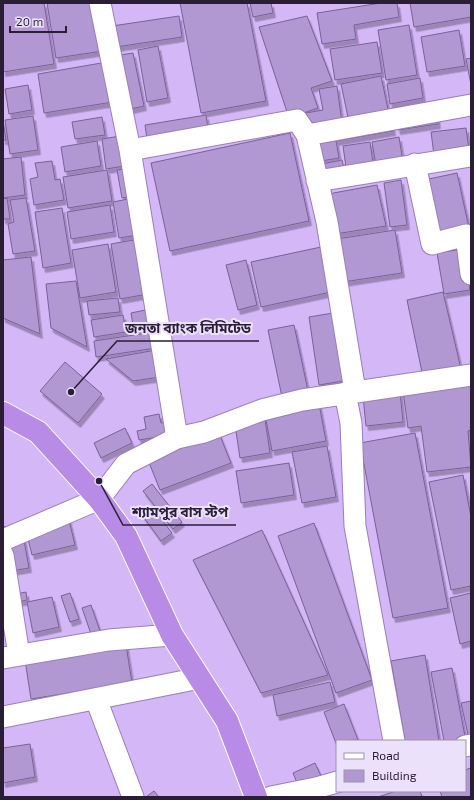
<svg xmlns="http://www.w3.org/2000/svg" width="474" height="800" font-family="'Exo 2','Noto Sans Bengali',sans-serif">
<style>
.building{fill:#b298d2;stroke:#7a6099;filter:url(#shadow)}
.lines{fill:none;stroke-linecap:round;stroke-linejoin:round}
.minor-casing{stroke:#997ebb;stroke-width:23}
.trunk-casing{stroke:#fff;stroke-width:24}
.minor{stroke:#fff;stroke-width:21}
.trunk{stroke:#b88ce6;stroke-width:22}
.leader{fill:none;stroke:#2a1e37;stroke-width:1.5}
.callout-dot{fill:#2a1e37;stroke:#ece1fb;stroke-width:1.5}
.callout-label{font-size:14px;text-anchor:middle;font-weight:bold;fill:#2a1e37;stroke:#ece1fb;stroke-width:4;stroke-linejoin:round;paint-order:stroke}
</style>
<defs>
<filter id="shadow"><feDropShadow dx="2.5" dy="4.5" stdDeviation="0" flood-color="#0004"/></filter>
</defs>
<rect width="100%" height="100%" fill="#d3b7f7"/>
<path class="building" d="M3 3H44L54 64 3 72Z
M47 3H96L103 51 56 58Z
M180 3H247L266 101 201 113Z
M250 3H271L273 13 253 17Z
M381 3H397L399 17 354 25 356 39 322 44 317 13Z
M410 3H471V17L414 27Z
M179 16 182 37 116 47 112 26Z
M307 16 332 81 311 88 318 108 289 118 259 27Z
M409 25 417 75 386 80 378 30Z
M459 30 465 66 427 72 421 37Z
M377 42 382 73 335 80 330 49Z
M158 46 168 98 147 102 138 50Z
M133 53 144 106 131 109 120 55Z
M471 58V85L466 59Z
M107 62 113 102 44 113 38 74Z
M381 76 389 114 349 122 341 84Z
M420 78 423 98 390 104 387 84Z
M28 85 32 110 9 114 5 89Z
M337 86 342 123 308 128 306 113 323 110 319 89Z
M206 115 208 129 147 139 145 125Z
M437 115 438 124 398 130 396 120Z
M33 116 38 150 10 154 5 120Z
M102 117 105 135 75 139 72 122Z
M3 120 6 140H3Z
M392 125 393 131 336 141 339 158 315 162 311 140Z
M466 128 469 150 434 155 431 132Z
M290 133 309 221 170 251 151 163Z
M126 135 131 165 106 169 102 139Z
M399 137 403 162 376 166 372 142Z
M97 141 101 166 65 172 61 147Z
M370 142 374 170 347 174 343 146Z
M21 157 25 195 3 198V159Z
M342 160 344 169 318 174 316 165Z
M52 161 55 180 60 179 64 200 34 205 30 179 38 177 35 163Z
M132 168 136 196 122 198 117 170Z
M107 170 112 201 68 208 63 177Z
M457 173 469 228 436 235 424 180Z
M401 180 407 225 390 227 384 183Z
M377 185 386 226 335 234 328 194Z
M7 198 10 219H3V199Z
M26 198 35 251 13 254 8 224 14 222 10 200Z
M133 198 138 235 119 238 113 202Z
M110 205 114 232 71 239 67 212Z
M62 208 71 263 43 268 35 212Z
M395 230 402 273 343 282 337 239Z
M139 239 148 294 120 299 111 244Z
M108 244 116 292 80 298 72 250Z
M321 247 331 292 261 307 251 262Z
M463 249 470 290 444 294 437 253Z
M31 257 40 334 3 318V260Z
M246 260 257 305 238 310 226 265Z
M76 281 87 347 51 328 46 284Z
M443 292 461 369 423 377 407 300Z
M118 298 120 312 89 315 87 301Z
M155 308 159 327 134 331 131 313Z
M339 312 349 380 319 385 309 317Z
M123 315 126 332 94 337 91 320Z
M294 325 308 391 282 397 268 330Z
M154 332 156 348 96 357 94 341Z
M156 350 160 377 133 381 106 359Z
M65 362 102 394 78 423 40 391Z
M471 382V430L468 431 471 467 427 472 421 426 408 428 403 391Z
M400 392 403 422 366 426 363 396Z
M319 404 326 441 272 451 265 415Z
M159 414 161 423 168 422 170 435 139 440 137 431 146 429 144 417Z
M265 420 270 453 240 458 235 425Z
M125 428 132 443 101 458 94 443Z
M219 433 231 463 160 490 148 460Z
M415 433 448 608 393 618 360 443Z
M327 446 336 497 302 503 292 452Z
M289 463 294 495 241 503 236 471Z
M463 475 471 517V586L451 590 429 482Z
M152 484 182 522 173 529 143 491Z
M152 507 172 533 161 541 142 515Z
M67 512 75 545 32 555 24 523Z
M314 523 372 680 336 693 278 536Z
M21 524 29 568 11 571 3 527Z
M262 530 328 675 261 693 193 560Z
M26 592 27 600 8 604 6 596Z
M70 593 79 619 70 622 61 596Z
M471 593V641L460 644 450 598Z
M52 597 59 627 33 633 27 602Z
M91 605 100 631 91 634 82 608Z
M126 645 132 683 31 699 25 660Z
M425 655 439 741H405L391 661Z
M452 668 467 747 465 741H444L431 672Z
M330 682 335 702 277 716 273 695Z
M471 701V748L461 703Z
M344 704 358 740 337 741V746L324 712Z
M30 744 35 777 3 783V748Z
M315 763 323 780 300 790 293 773Z
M471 768V797H442L440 791H465V770Z
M154 791 159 797H146Z
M396 791H420L422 797H378Z"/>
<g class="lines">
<defs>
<path id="minor" d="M100 3 130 150
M307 135 327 222 355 391
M415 164 432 244 466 235 471 274
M317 181 471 156
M345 393 351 423 355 526 394 741
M177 438 130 150 297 120 307 135 471 105
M3 540 99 499 126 464 177 438 204 432 262 410 302 400 471 375
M3 555 19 655
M3 658 109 640 172 635
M96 699 133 797
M3 717 200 678
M465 746 471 745
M271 797 316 788 337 782"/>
<path id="trunk" d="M3 413 38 432 99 499 126 536 172 635 227 721 256 797"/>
</defs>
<use href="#minor" class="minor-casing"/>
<use href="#trunk" class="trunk-casing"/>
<use href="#minor" class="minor"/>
<use href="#trunk" class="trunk"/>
</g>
<path class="leader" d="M71 392L117 341H259M99 481L123 525H236"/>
<g class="callout-dot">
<circle cx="71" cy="392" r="4"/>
<circle cx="99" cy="481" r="4"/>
</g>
<g class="callout-label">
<text x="188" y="333">জনতা ব্যাংক লিমিটেড</text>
<text x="180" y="517">শ্যামপুর বাস স্টপ</text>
</g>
<rect width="474" height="800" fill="none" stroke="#2a1e37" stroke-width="8"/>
<rect x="336" y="740" width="130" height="52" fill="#ece1fb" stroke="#9e93ad"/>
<rect x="344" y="753" width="20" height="6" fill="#ffffff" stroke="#9e93ad"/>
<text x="372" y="760" font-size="12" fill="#2a1e37">Road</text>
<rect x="344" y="770" width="20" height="12" fill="#b298d2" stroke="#9e93ad"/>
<text x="372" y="780" font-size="12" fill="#2a1e37">Building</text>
<path d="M10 26v6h56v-6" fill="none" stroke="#2a1e37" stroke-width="2"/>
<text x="16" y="26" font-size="12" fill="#2a1e37" stroke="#ece1fb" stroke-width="3" paint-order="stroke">20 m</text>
</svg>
